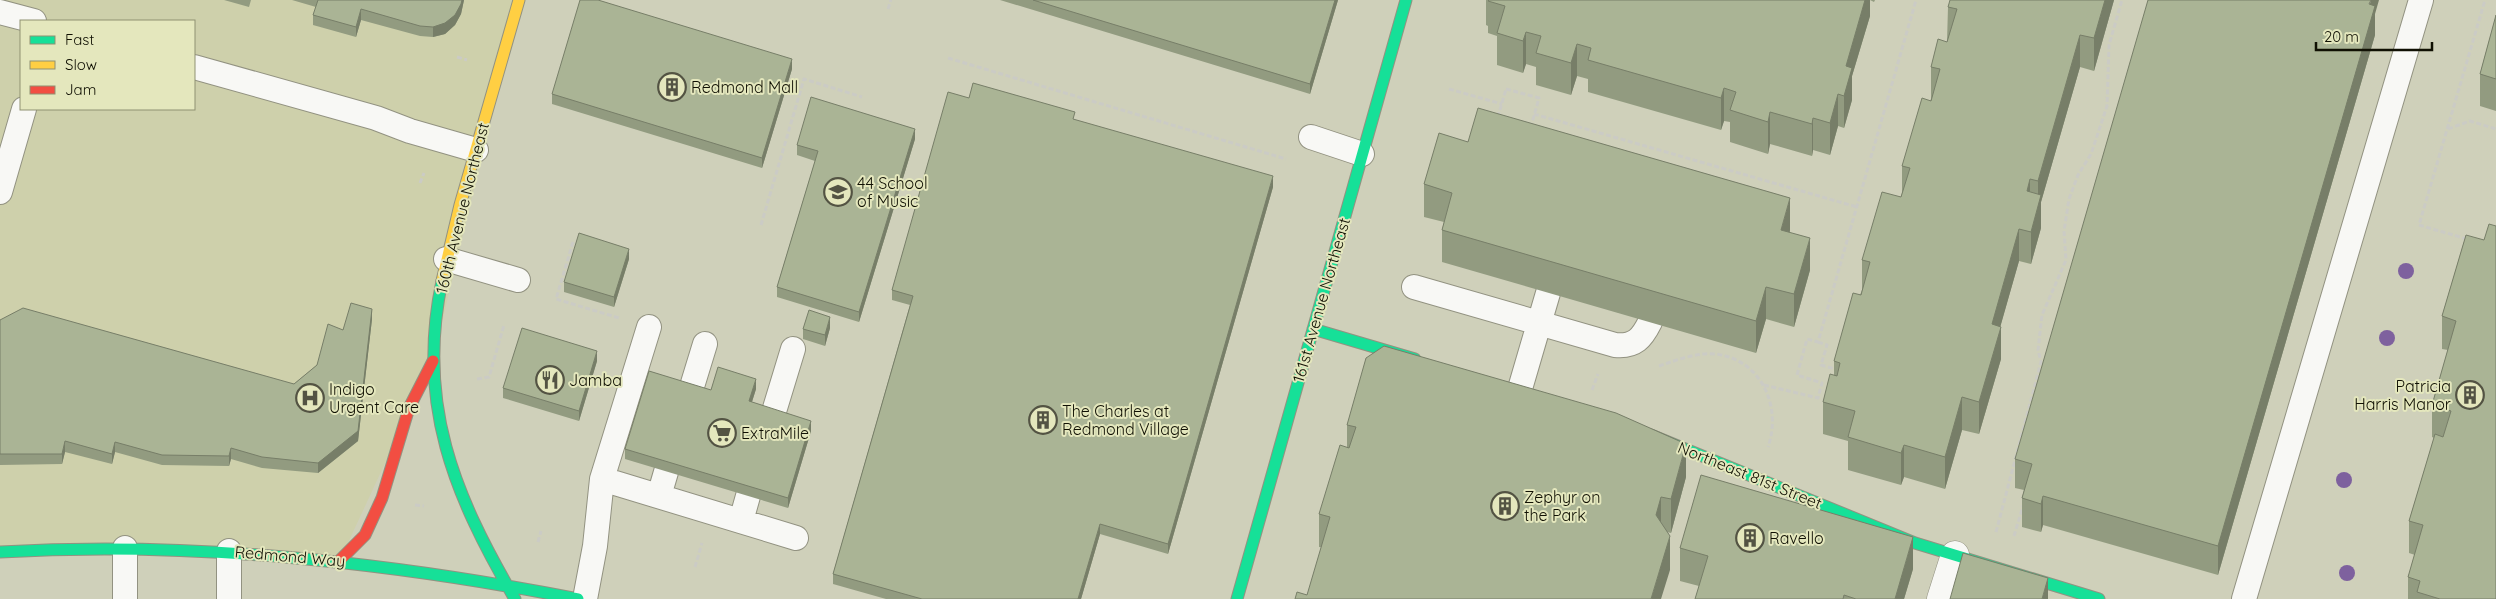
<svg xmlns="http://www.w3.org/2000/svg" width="2496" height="599" font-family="Quicksand,sans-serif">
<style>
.built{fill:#ced0ab;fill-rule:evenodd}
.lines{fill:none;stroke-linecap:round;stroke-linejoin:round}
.lane-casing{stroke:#929281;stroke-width:26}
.street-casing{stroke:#929281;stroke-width:29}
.fast-casing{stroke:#929281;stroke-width:13}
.slow-casing{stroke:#929281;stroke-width:13}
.jam-casing{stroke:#929281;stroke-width:13}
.path{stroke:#cbcbc5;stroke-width:3;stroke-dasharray:5 2.5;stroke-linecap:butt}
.lane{stroke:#f8f8f5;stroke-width:24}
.street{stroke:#f8f8f5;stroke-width:28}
.fast{stroke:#16e098;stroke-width:11}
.slow{stroke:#ffcf43;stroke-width:11}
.jam{stroke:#f24e42;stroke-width:11}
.tree{fill:#7e619e}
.wall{fill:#929b80}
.shaded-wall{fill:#777e68}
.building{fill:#aab495;stroke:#777e68}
.labels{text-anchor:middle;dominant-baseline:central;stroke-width:4;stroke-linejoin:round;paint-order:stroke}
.poi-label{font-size:16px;fill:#101003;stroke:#e4e7bd;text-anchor:start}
.street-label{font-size:16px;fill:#101003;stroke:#e4e7bd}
</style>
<rect width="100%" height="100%" fill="#cfd0ba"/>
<path class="built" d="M0 0H519L433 360 340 560 0 552ZM21 21H194V109H21Z"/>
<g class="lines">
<defs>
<path id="lane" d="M0 12 34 21
M194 67 376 118 410 131 476 150
M1311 137 1362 154
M0 192 24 109
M446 259 518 280
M1414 287 1615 345C1635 347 1642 338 1650 322
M690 393 705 344
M1512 416 1548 293
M772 418 793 349
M602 479 796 538
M659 496 666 472
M741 521 748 496
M125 599V548
M229 599V551
M585 599 595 546 602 479 649 327
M2244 599 2421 0"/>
<path id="street" d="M1941 599 1955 555"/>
<path id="fast" d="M442 281C416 403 454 495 515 599
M1313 329 1415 359
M1651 435 1915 543 2099 599
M0 552C195 541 387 562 578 599
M1237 599 1406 0"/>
<path id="slow" d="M442 281 460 205 519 0"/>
<path id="jam" d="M340 560 365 535 382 498 409 408 433 361"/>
</defs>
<use href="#lane" class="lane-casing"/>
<use href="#street" class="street-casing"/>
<use href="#fast" class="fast-casing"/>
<use href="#slow" class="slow-casing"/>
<use href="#jam" class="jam-casing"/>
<path class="path" d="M888 9 891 0
M457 57 467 60
M948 58 1286 159
M1449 89 1502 104
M1506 89 1539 98 1530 130 1497 120Z
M1534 114 1857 207
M2448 129 2470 121 2496 129
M420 183 424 173
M761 225 804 79 862 97
M2467 239 2419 225 2485 0
M573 242 556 299 619 318
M1818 342 1827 345 1821 365 1838 370
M1659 366C1677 360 1697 352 1716 354 1762 360 1782 407 1768 447
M477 379 489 377 504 325
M1764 385 1818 398 1822 383 1797 375 1807 339 1818 342 1916 0
M1592 390 1598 374
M415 505 424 506
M1996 532 2041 362 2038 350 2042 315 2066 260 2064 231 2069 199 2078 175 2091 154 2107 106 2109 45 2122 0
M2014 536 2023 506
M538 542 541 531
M695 567 702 543"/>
<use href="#lane" class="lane"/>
<use href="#street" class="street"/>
<use href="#fast" class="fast"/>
<use href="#slow" class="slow"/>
<use href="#jam" class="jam"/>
</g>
<g class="tree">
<circle cx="2406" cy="271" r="8"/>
<circle cx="2387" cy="338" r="8"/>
<circle cx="2344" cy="480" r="8"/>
<circle cx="2347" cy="573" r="8"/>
</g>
<path class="wall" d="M224 0H251L249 7Z
M292 0H464L461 14 455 25 445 34 433 37 420 36 361 20 356 37 313 25V15L316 7Z
M1000 0H1338L1310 94Z
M1486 0H1875L1874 2 1870 0V16L1852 76V100L1844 128 1838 126 1830 155 1813 150 1812 156 1770 144 1768 154 1730 142V122L1724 121 1721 130 1588 92V79L1577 76 1571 95 1536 85V67L1526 64 1523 73 1497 65V36L1488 33V26L1486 25Z
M2114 0 2094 71 2080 67 2041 202V228L2031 264 2019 261 2000 327 2001 359 1979 434 1962 430 1945 489 1904 477 1901 485 1848 470V441L1823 434V402L1834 375V361L1862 290V260L1901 197 1902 193V166L1931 99V67L1947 42 1948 7Z
M2375 14V35L2218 575 2043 525 2041 532 2022 527V498L2024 490 2015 488V459Z
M2496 15V111L2480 106V74Z
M792 69 762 168 552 104V94Z
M969 98 1075 120 1273 187 1168 554 1100 534 1081 599H886L833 584V574L910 305 892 300V290Z
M915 139 859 322 777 297V287L815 161 797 155V145Z
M1468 142 1790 230V233L1810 270 1794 327 1766 319 1756 353 1442 262V230L1444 222 1424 217V184Z
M2466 235 2496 599H2408V577L2415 555 2409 553V521L2434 438 2432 437V405L2448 350 2442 349V316Z
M629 259 614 307 564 292V282Z
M372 319 358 441 318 473 262 468 231 459 229 466 162 465 115 452 112 464 65 452 62 464 0 465V320L294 384 317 365 343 330Z
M830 328 825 346 803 339V329Z
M597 361 579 421 503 398V388Z
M756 389 752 402 811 431 788 508 625 459V449L711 390Z
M1347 425 1686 477 1671 533 1667 532 1670 570 1319 547V514L1347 447Z
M1680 548 1913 569 1904 599H1695L1699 586 1680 581Z"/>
<path class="shaded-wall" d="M462 0H464L461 14 455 25 445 34 433 37V27Z
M1335 0H1338L1310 94V84Z
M1865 0H1870V16L1852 76V100L1844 128V96L1846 66Z
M2105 0H2114L2094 71V38Z
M2371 0H2379L2375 14V35L2218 575V546Z
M361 9V20L356 37V27Z
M1526 32V64L1523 73V41Z
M2080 35V67L2041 202V228L2031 264V232L2038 206V181Z
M1577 44V76L1571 95V63Z
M792 59V69L762 168V158Z
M1724 88V121L1721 130V98Z
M1838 94V126L1830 155V123Z
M1770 112V144L1768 154V122Z
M1813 118V150L1812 156V124Z
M915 129V139L859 322V312Z
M1273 176V187L1168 554V544Z
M2030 179V211L2027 191Z
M1790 198V230L1781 262V230Z
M2019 229V261L1992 356V324Z
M1810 238V270L1794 327V294Z
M629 249V259L614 307V297Z
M1766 287V319L1756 353V321Z
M372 309V319L358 441 318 473V463Z
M830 317V328L825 346V335Z
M2001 327V359L1979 434V402Z
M597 351V361L579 421V411Z
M756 379V389L749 411V401Z
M1962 397V430L1945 489V457Z
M811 421V431L788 508V498Z
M65 441V452L62 464V454Z
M115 442V452L112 464V454Z
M1686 444V477L1671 533V499Z
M1904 445V477L1901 485V453Z
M231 448V459L229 466V456Z
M2043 496V525L2041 532V504Z
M1661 497V531L1656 515Z
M1100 524V534L1081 599H1078Z
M1670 536V570L1661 599H1651Z
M1913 537V569L1904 599H1895Z
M2048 578V599H2042Z"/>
<path class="building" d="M318 0H462L461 4 455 15 445 23 433 27 420 26 361 9 356 27 313 15Z
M580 0H598L792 59 762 158 552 94Z
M1033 0H1335L1310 84Z
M1489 0H1865L1846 66 1852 68 1844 96 1838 94 1830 123 1813 118 1812 124 1770 112 1768 122 1730 110 1736 92 1724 88 1721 98 1588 60 1591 48 1577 44 1571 63 1536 53 1541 36 1526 32 1523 41 1497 33 1505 6 1488 1Z
M1950 0H2105L2094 38 2080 35 2038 181 2030 179 2027 191 2041 195 2031 232 2019 229 1992 324 2001 327 1979 402 1962 397 1945 457 1904 445 1901 453 1848 437 1855 411 1823 402 1830 374 1837 376 1840 363 1834 361 1853 293 1861 295 1870 262 1862 260 1882 192 1901 197 1910 168 1902 166 1922 98 1931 101 1940 69 1931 67 1938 39 1947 42 1957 9 1948 7Z
M2148 0H2371L2369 4 2375 6 2218 546 2043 496 2041 504 2022 498 2032 464 2015 459Z
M2496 15V79L2480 74Z
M973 83 1075 112 1073 119 1273 176 1168 544 1100 524 1078 599H922L833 574 913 296 892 290 948 92 969 98Z
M811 97 915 129 859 312 777 287 818 151 797 145Z
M1478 108 1790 198 1781 230 1810 238 1794 294 1766 287 1756 321 1442 230 1452 193 1424 184 1439 133 1468 142Z
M2489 224 2496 226V599H2440L2417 592 2420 581 2408 577 2423 525 2409 521 2435 434 2443 437 2451 411 2432 405 2456 321 2442 316 2466 235 2484 240Z
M579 233 629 249 614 297 564 282Z
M351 303 372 309 358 431 318 463 262 457 231 448 229 456 162 455 115 442 112 454 65 441 62 454H0V320L23 308 294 384 317 365 328 324 343 330Z
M809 310 830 317 825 335 803 329Z
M522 328 597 351 579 411 503 388Z
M1384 346 1616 413 1686 444 1671 499 1661 497 1656 515 1670 536 1651 599H1295L1297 592 1307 595 1330 517 1319 514 1340 445 1349 448 1356 427 1347 425 1366 358Z
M718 367 756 379 749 401 811 421 788 498 625 449 649 371 711 390Z
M1701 475 1913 537 1895 599H1856L1844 595 1843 599H1695L1708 556 1680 548Z
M1963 553 2048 578 2042 599H1950Z"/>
<defs>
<symbol id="building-ring" viewBox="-11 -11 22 22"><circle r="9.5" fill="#e4e7bd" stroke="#535343" stroke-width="1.5"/><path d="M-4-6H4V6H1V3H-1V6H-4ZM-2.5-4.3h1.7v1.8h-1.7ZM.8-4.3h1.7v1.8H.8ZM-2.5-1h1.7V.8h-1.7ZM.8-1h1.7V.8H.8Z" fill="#535343"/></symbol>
<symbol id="school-ring" viewBox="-11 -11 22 22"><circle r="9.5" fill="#e4e7bd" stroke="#535343" stroke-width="1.5"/><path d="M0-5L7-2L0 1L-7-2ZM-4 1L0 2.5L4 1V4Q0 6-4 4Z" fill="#535343"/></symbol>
<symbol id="restaurant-ring" viewBox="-11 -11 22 22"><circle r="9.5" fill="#e4e7bd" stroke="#535343" stroke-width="1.5"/><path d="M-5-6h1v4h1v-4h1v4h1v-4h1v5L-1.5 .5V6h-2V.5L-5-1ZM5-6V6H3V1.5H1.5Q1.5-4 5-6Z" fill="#535343"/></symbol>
<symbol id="hospital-ring" viewBox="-11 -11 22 22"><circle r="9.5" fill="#e4e7bd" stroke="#535343" stroke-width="1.5"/><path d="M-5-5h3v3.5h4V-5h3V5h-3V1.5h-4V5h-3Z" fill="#535343"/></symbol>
<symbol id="supermarket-ring" viewBox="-11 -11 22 22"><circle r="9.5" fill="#e4e7bd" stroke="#535343" stroke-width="1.5"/><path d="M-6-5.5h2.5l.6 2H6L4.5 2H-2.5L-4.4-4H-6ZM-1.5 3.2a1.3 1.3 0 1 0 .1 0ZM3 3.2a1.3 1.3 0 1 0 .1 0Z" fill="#535343"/></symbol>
</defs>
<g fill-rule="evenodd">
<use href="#building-ring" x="656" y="71" width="32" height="32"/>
<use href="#school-ring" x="822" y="176" width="32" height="32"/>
<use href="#restaurant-ring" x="534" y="364" width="32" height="32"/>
<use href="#building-ring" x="2454" y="379" width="32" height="32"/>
<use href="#hospital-ring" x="294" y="382" width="32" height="32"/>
<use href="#building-ring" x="1027" y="404" width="32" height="32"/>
<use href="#supermarket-ring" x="706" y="417" width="32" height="32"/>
<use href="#building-ring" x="1489" y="490" width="32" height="32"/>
<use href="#building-ring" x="1734" y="522" width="32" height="32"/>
</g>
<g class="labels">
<g class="poi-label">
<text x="691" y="87">Redmond Mall</text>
<text x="857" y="183">44 School<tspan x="857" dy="18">of Music</tspan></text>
<text x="569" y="380">Jamba</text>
<text x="2451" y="386" text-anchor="end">Patricia<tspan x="2451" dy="18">Harris Manor</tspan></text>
<text x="329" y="389">Indigo<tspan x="329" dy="18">Urgent Care</tspan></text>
<text x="1062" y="411">The Charles at<tspan x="1062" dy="18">Redmond Village</tspan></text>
<text x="741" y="433">ExtraMile</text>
<text x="1524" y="497">Zephyr on<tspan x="1524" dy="18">the Park</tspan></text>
<text x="1769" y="538">Ravello</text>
</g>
<g class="street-label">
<text transform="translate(462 208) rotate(-76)">160th Avenue Northeast</text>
<text transform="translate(1321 300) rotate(-74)">161st Avenue Northeast</text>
<text transform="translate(1750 475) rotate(22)">Northeast 81st Street</text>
<text transform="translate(290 556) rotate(5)">Redmond Way</text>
</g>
</g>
<rect x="20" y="20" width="175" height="90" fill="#e4e7bd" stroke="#8f9173"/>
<rect x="30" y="36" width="25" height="8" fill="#16e098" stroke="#8f9173"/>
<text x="65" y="45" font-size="15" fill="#101003">Fast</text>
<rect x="30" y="61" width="25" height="8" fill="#ffcf43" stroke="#8f9173"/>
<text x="65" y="70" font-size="15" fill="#101003">Slow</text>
<rect x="30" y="86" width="25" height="8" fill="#f24e42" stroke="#8f9173"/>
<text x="65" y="95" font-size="15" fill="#101003">Jam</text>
<path d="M2316 42v8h116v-8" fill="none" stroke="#101003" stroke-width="2.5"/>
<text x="2324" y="42" font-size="15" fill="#101003" stroke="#e4e7bd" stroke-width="4" paint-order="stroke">20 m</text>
</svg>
